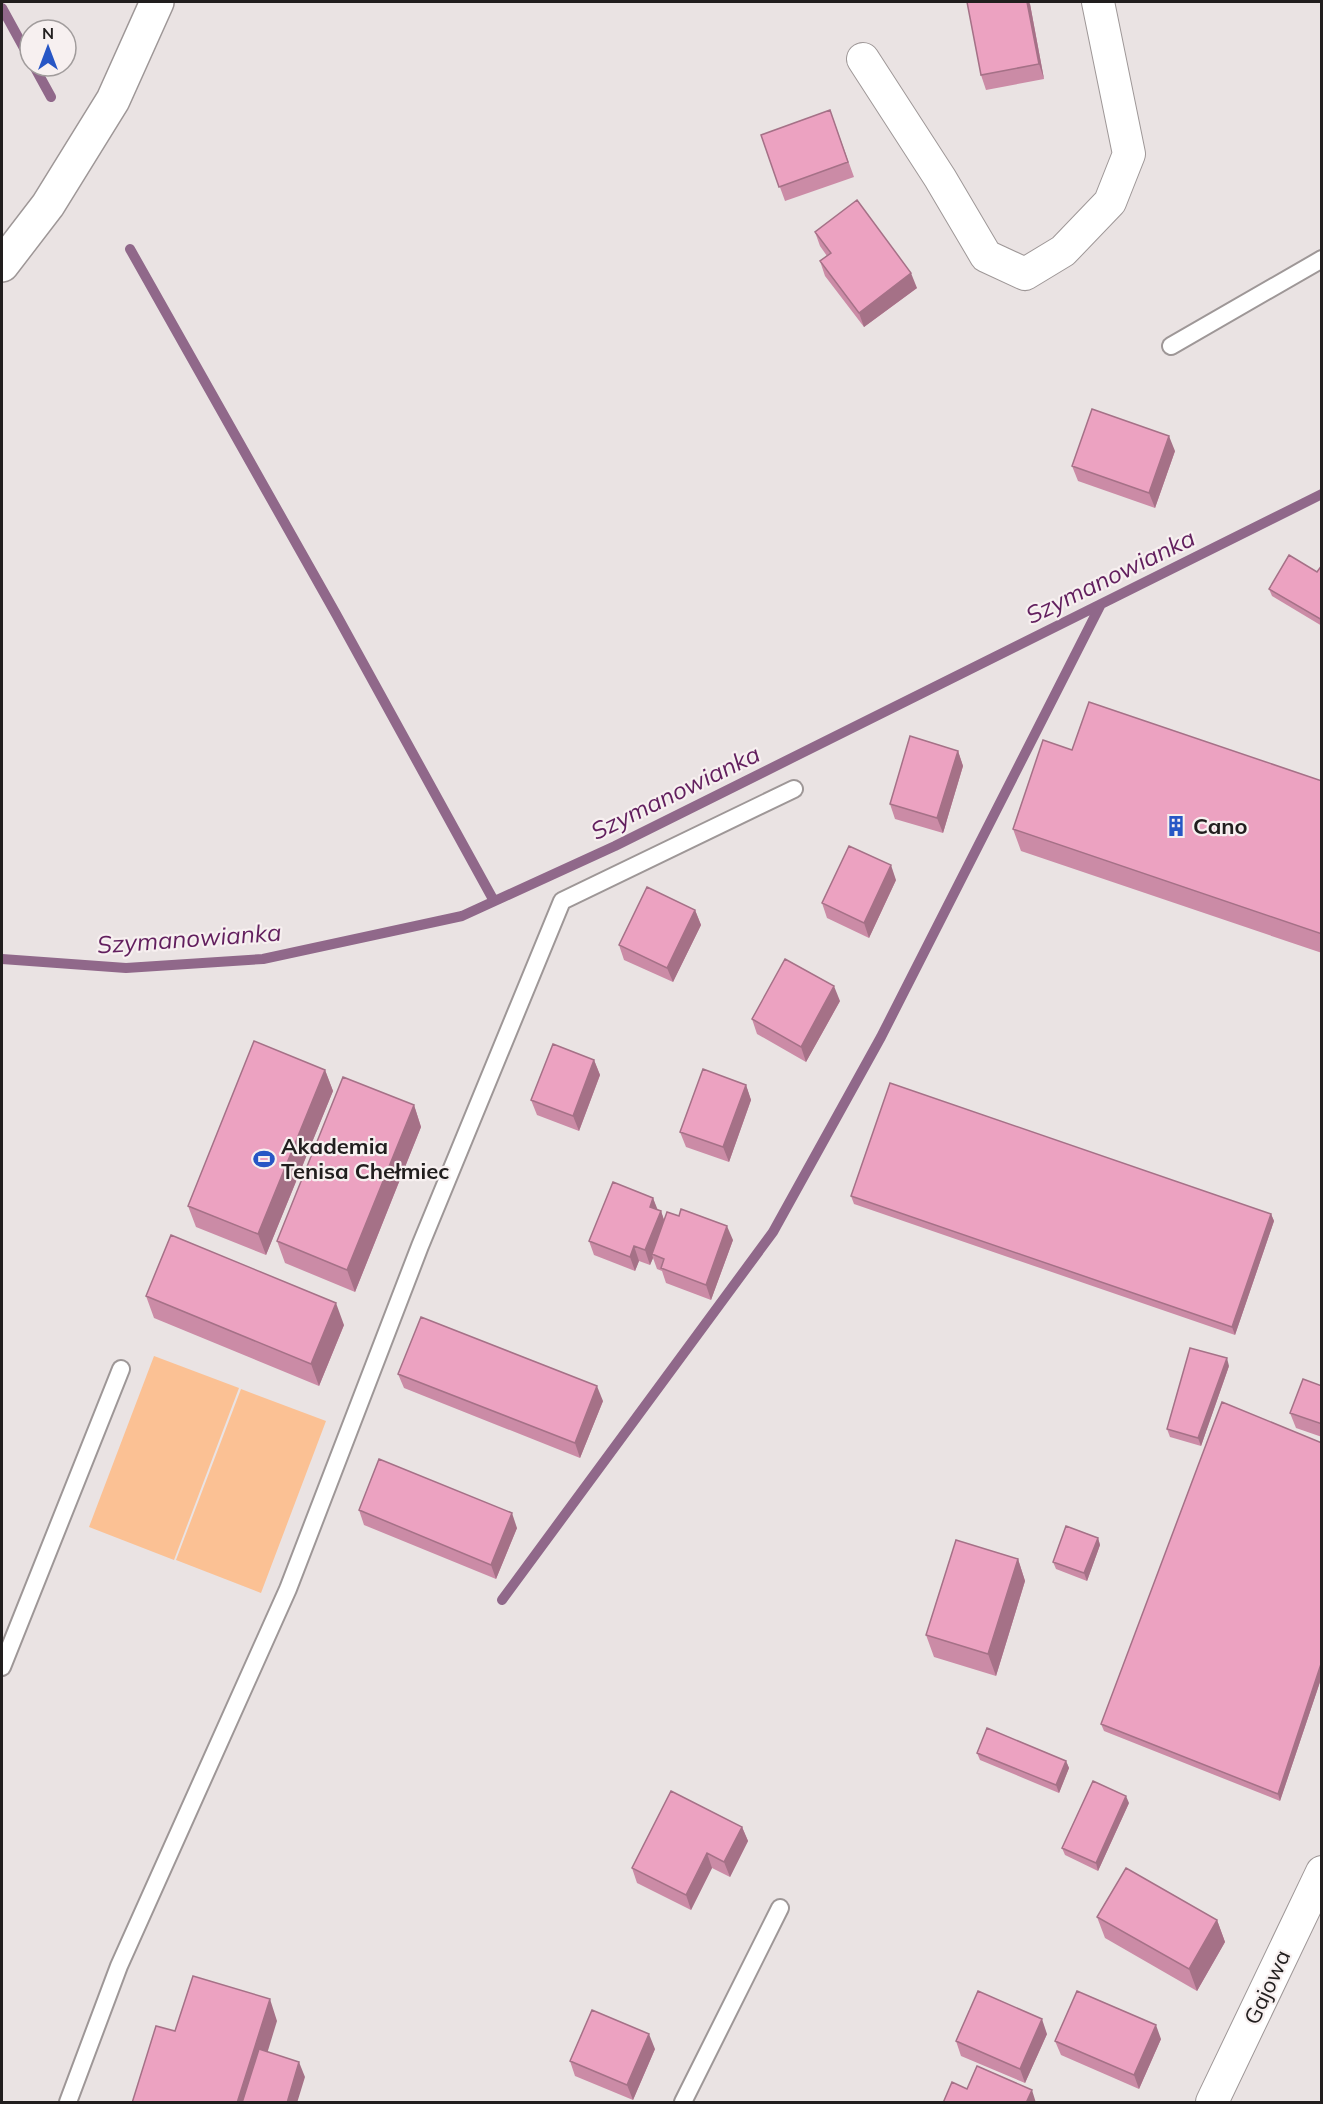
<svg xmlns="http://www.w3.org/2000/svg" width="1323" height="2104" font-family="Mulish,sans-serif">
<style>
.park{fill:#fbc194}
.lines{fill:none;stroke-linecap:round;stroke-linejoin:round}
.stream{stroke:#90688a;stroke-width:10}
.service-casing{stroke:#9e9797;stroke-width:20}
.minor-casing{stroke:#9e9797;stroke-width:34}
.primary-casing{stroke:#9e9797;stroke-width:36}
.service{stroke:#fff;stroke-width:16}
.minor{stroke:#fff;stroke-width:32}
.primary{stroke:#fff;stroke-width:33}
.wall{fill:#cb8ba6}
.shaded-wall{fill:#a57187}
.building{fill:#eca2c1;stroke:#a57187;stroke-width:1.5}
.labels{text-anchor:middle;dominant-baseline:central;stroke-width:4.5;stroke-linejoin:round;paint-order:stroke}
.poi-label{font-size:22px;font-weight:bold;fill:#211e1e;stroke:#f7f0f0;text-anchor:start}
.street-label{font-size:22px;fill:#211e1e;stroke:#f7f0f0}
.water-label{font-size:24px;font-style:italic;fill:#621f5e;stroke:#f7f0f0}
</style>
<rect width="100%" height="100%" fill="#eae3e3"/>
<path class="park" d="M154 1356 239 1388 174 1560 89 1527Z
M241 1389 326 1421 261 1593 176 1560Z"/>
<g class="lines">
<path class="stream" d="M2 8 30 59
M34 66 51 97
M130 249 336 614 494 901
M2 959 126 968 263 959 462 916 615 846 1322 494
M502 1600 773 1232 881 1037 1101 604"/>
<defs>
<path id="service" d="M1171 346 1322 259
M2 1667 121 1369
M68 2102 119 1966 288 1589 420 1246 562 901 794 789
M683 2102 780 1908"/>
<path id="minor" d="M863 59 940 178 986 256 1025 274 1063 251 1110 202 1129 154 1098 2
M1212 2102 1322 1872"/>
<path id="primary" d="M2 265 48 205 113 100 157 2"/>
</defs>
<use href="#service" class="service-casing"/>
<use href="#minor" class="minor-casing"/>
<use href="#primary" class="primary-casing"/>
<use href="#service" class="service"/>
<use href="#minor" class="minor"/>
<use href="#primary" class="primary"/>
</g>
<path class="wall" d="M1030 4 1044 79 986 90 981 75Z
M830 110 854 177 785 201 761 135Z
M815 232 917 288 864 327 825 276 820 261 827 256 820 246Z
M1175 451 1155 508 1078 481 1072 466Z
M1322 565V626L1272 596 1269 589 1317 572Z
M1072 750 1322 781V953L1021 851 1013 829Z
M958 751 963 766 943 833 895 819 890 804Z
M896 880 869 938 827 918 822 903Z
M695 910 701 925 673 982 624 960 619 945Z
M840 1001 806 1062 757 1034 752 1019Z
M594 1060 600 1075 579 1131 537 1115 531 1100Z
M325 1070 333 1091 266 1255 196 1227 188 1206Z
M746 1085 751 1100 729 1162 686 1147 680 1132Z
M414 1105 421 1127 355 1292 285 1263 277 1241Z
M851 1196 1271 1214 1274 1221 1235 1335 854 1204Z
M653 1198 657 1210 661 1211 664 1220 733 1240 711 1300 666 1283 662 1271 657 1269 653 1258 650 1265 639 1261 635 1271 594 1255 589 1241Z
M146 1296 344 1325 319 1386 154 1318Z
M1229 1366 1201 1446 1170 1437 1167 1429Z
M398 1374 603 1401 580 1458 404 1388Z
M1322 1386V1437L1296 1428 1290 1413Z
M1322 1443V1676L1280 1801 1104 1731 1101 1724Z
M359 1510 517 1528 496 1579 364 1525Z
M1098 1538 1100 1545 1087 1581 1056 1569 1053 1562Z
M1018 1559 1025 1581 996 1676 934 1657 926 1635Z
M977 1753 1066 1761 1069 1768 1059 1793 980 1760Z
M1129 1803 1098 1871 1065 1855 1062 1848Z
M742 1827 748 1841 730 1877 712 1868 691 1910 637 1883 632 1868Z
M1097 1917 1217 1920 1225 1942 1197 1991 1105 1938Z
M1047 2034 1025 2083 961 2056 956 2041Z
M1161 2039 1139 2089 1061 2055 1055 2041Z
M655 2049 633 2100 575 2076 570 2061Z"/>
<path class="shaded-wall" d="M1027 2H1029L1030 4 1044 79 1039 64Z
M911 273 917 288 864 327 859 313Z
M1169 436 1175 451 1155 508 1149 493Z
M958 751 963 766 943 833 937 818Z
M891 865 896 880 869 938 864 923Z
M695 910 701 925 673 982 667 968Z
M834 986 840 1001 806 1062 801 1047Z
M594 1060 600 1075 579 1131 573 1116Z
M325 1070 333 1091 266 1255 258 1234Z
M746 1085 751 1100 729 1162 723 1147Z
M414 1105 421 1127 355 1292 347 1270Z
M653 1198 659 1213 650 1207Z
M661 1211 666 1226 652 1254 653 1258 650 1265 645 1250Z
M1271 1214 1274 1221 1235 1335 1232 1327Z
M727 1226 733 1240 711 1300 706 1285Z
M634 1246 639 1261 635 1271 630 1257Z
M336 1303 344 1325 319 1386 311 1364Z
M1227 1358 1229 1366 1201 1446 1198 1438Z
M597 1386 603 1401 580 1458 575 1443Z
M512 1513 517 1528 496 1579 491 1565Z
M1098 1538 1100 1545 1087 1581 1084 1573Z
M1018 1559 1025 1581 996 1676 988 1654Z
M1322 1661V1676L1280 1801 1278 1794Z
M1066 1761 1069 1768 1059 1793 1056 1785Z
M1126 1796 1129 1803 1098 1871 1096 1863Z
M742 1827 748 1841 730 1877 724 1862Z
M707 1853 712 1868 691 1910 686 1895Z
M1217 1920 1225 1942 1197 1991 1189 1969Z
M270 1999 277 2021 252 2103H237Z
M1042 2019 1047 2034 1025 2083 1020 2069Z
M1156 2025 1161 2039 1139 2089 1134 2075Z
M649 2034 655 2049 633 2100 627 2085Z
M299 2062 305 2077 297 2103H287Z
M1032 2090 1036 2103H1026Z"/>
<path class="building" d="M967 2H1027L1039 64 981 75Z
M830 110 848 162 779 187 761 135Z
M857 200 911 273 859 313 820 261 831 253 815 232Z
M1092 409 1169 436 1149 493 1072 466Z
M1289 555 1317 572 1322 565V620L1269 589Z
M1089 702 1322 781V934L1013 829 1043 740 1072 750Z
M910 736 958 751 937 818 890 804Z
M849 846 891 865 864 923 822 903Z
M647 887 695 910 667 968 619 945Z
M785 959 834 986 801 1047 752 1019Z
M254 1041 325 1070 258 1234 188 1206Z
M553 1044 594 1060 573 1116 531 1100Z
M703 1069 746 1085 723 1147 680 1132Z
M343 1077 414 1105 347 1270 277 1241Z
M890 1083 1271 1214 1232 1327 851 1196Z
M613 1182 653 1198 650 1207 661 1211 645 1250 634 1246 630 1257 589 1241Z
M681 1209 727 1226 706 1285 661 1268 664 1259 652 1254 667 1212 679 1216Z
M171 1235 336 1303 311 1364 146 1296Z
M421 1317 597 1386 575 1443 398 1374Z
M1190 1348 1227 1358 1198 1438 1167 1429Z
M1303 1379 1322 1386V1424L1290 1413Z
M1222 1402 1322 1443V1661L1278 1794 1101 1724Z
M379 1459 512 1513 491 1565 359 1510Z
M1066 1526 1098 1538 1084 1573 1053 1562Z
M956 1540 1018 1559 988 1654 926 1635Z
M987 1728 1066 1761 1056 1785 977 1753Z
M1093 1781 1126 1796 1096 1863 1062 1848Z
M671 1791 742 1827 724 1862 707 1853 686 1895 632 1868Z
M1126 1868 1217 1920 1189 1969 1097 1917Z
M193 1976 270 1999 237 2103H132L156 2026 175 2031Z
M978 1991 1042 2019 1020 2069 956 2041Z
M1077 1991 1156 2025 1134 2075 1055 2041Z
M592 2010 649 2034 627 2085 570 2061Z
M259 2049 299 2062 287 2103H242Z
M977 2066 1032 2090 1026 2103H943L952 2082 967 2089Z"/>
<defs>
<symbol id="building-bare" viewBox="-9 -9 18 18"><path d="M-4-6H4V6H1V3H-1V6H-4ZM-2.5-4.3h1.7v1.8h-1.7ZM.8-4.3h1.7v1.8H.8ZM-2.5-1h1.7V.8h-1.7ZM.8-1h1.7V.8H.8Z" fill="#2756c5" stroke="#f7f0f0" stroke-width="2.5" paint-order="stroke"/></symbol>
<symbol id="stadium-bare" viewBox="-9 -9 18 18"><path d="M0-5a6.5 5 0 1 0 0 10a6.5 5 0 1 0 0-10ZM-3.5-1.8h7v3.6h-7Z" fill="#2756c5" stroke="#f7f0f0" stroke-width="2.5" paint-order="stroke"/></symbol>
</defs>
<g fill-rule="evenodd">
<use href="#building-bare" x="1161" y="811" width="30" height="30"/>
<use href="#stadium-bare" x="249" y="1144" width="30" height="30"/>
</g>
<g class="labels">
<g class="poi-label">
<text x="1193" y="826">Cano</text>
<text x="281" y="1146">Akademia<tspan x="281" dy="25">Tenisa Chełmiec</tspan></text>
</g>
<g class="street-label">
<text transform="translate(1267 1987) rotate(-65)">Gajowa</text>
</g>
<g class="water-label">
<text transform="translate(1110 576) rotate(-26)">Szymanowianka</text>
<text transform="translate(675 792) rotate(-26)">Szymanowianka</text>
<text transform="translate(189 938) rotate(-4)">Szymanowianka</text>
</g>
</g>
<rect width="1323" height="2104" fill="none" stroke="#211e1e" stroke-width="6"/>
<g transform="translate(48 48)"><circle r="28" fill="#f7f0f0" stroke="#a19c9c" stroke-width="1.5"/>
<path d="M0-4.5L10 22L0 15L-10 22Z" fill="#2756c5"/>
<text y="-9" font-size="16" font-weight="bold" text-anchor="middle" fill="#211e1e">N</text>
</g>
</svg>
